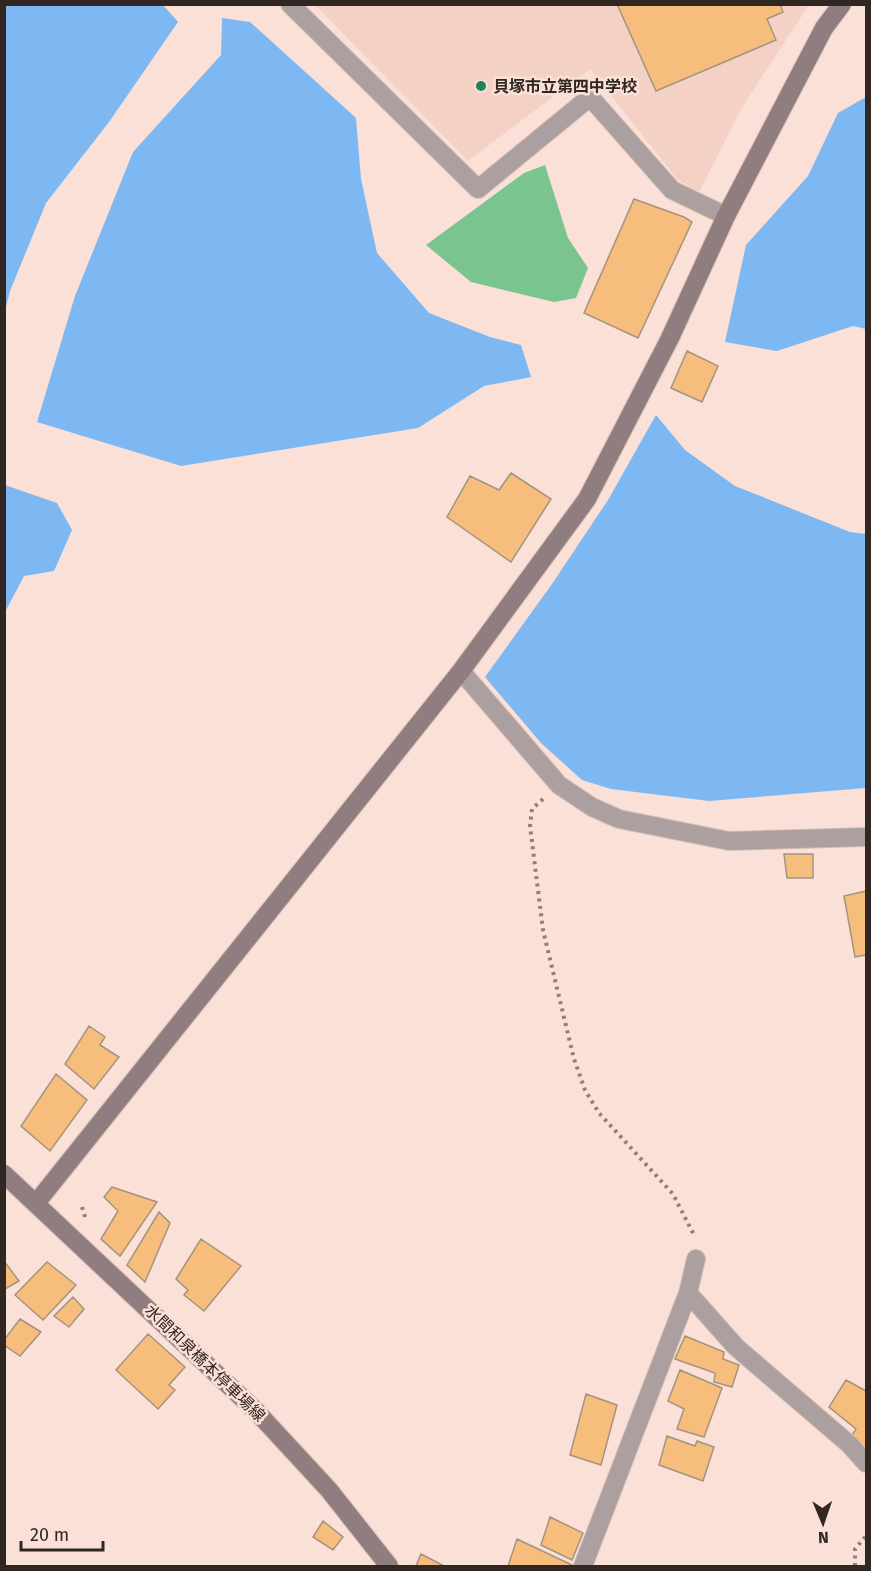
<svg xmlns="http://www.w3.org/2000/svg" width="871" height="1571" font-family="'Fira Sans','Noto Sans JP',sans-serif">
<style>
.built{fill:#f3d1c4}
.forest{fill:#7ac48f}
.water{fill:#7db8f3}
.building{fill:#f7bd7c;stroke:#a49381;stroke-width:1.5}
.lines{fill:none;stroke-linecap:round;stroke-linejoin:round}
.street-casing{stroke:#d6bfb6;stroke-width:20}
.secondary-casing{stroke:#d6bfb6;stroke-width:20}
.path{stroke:#917f78;stroke-width:4;stroke-dasharray:3 4.5;stroke-linecap:butt}
.street{stroke:#ab9fa0;stroke-width:18}
.secondary{stroke:#8f7d7f;stroke-width:18}
.poi-dot{fill:#22835b;stroke:#fae0d6;stroke-width:2}
.labels{text-anchor:middle;dominant-baseline:central;stroke-width:5;stroke-linejoin:round;paint-order:stroke}
.poi-label{font-size:16px;font-weight:bold;fill:#302622;stroke:#fae0d6;text-anchor:start}
.street-label{font-size:16px;fill:#302622;stroke:#fae0d6}
</style>
<rect width="100%" height="100%" fill="#fae0d6"/>
<path class="built" d="M315 5H809L744 104 699 192 677 179 590 69 468 161Z"/>
<path class="forest" d="M545 165 568 238 588 268 576 298 554 302 471 282 426 245 524 173Z"/>
<path class="water" d="M5 4 163 5 178 22 109 122 46 203 10 291 5 311Z
M222 18 250 22 356 118 361 179 377 253 429 313 490 337 521 345 531 377 484 386 418 428 181 466 37 422 75 296 133 152 221 55Z
M866 97V329L853 326 777 351 725 342 746 245 808 176 838 113Z
M656 415 685 450 735 486 850 532 866 534V788L709 801 611 789 582 780 541 743 485 677 552 584 608 500Z
M5 485 57 503 72 530 54 571 24 576 5 612Z"/>
<path class="building" d="M617 4H780L783 12 767 19 776 40 656 91Z
M634 199 684 217 692 222 638 338 584 313Z
M687 351 718 366 702 402 671 388Z
M511 473 551 499 511 562 447 517 470 476 499 490Z
M784 854H813V878H787Z
M866 891V955L855 957 844 896Z
M89 1026 105 1037 100 1045 119 1057 94 1089 65 1064Z
M56 1074 87 1100 50 1151 21 1126Z
M112 1187 157 1202 120 1256 101 1239 118 1211 104 1197Z
M159 1212 170 1223 145 1282 127 1265Z
M201 1239 241 1266 204 1311 184 1295 188 1290 176 1279Z
M4 1261 19 1281 5 1289H4Z
M47 1262 76 1285 43 1320 15 1295Z
M73 1297 84 1309 69 1327 54 1316Z
M20 1319 41 1332 20 1356 4 1345V1340Z
M148 1334 185 1367 169 1385 175 1390 158 1409 116 1370Z
M685 1336 724 1352 723 1359 739 1365 732 1387 714 1382 715 1373 675 1359Z
M680 1370 722 1388 704 1437 677 1429 684 1409 668 1401Z
M846 1380 866 1391V1450L850 1438 856 1429 829 1407Z
M586 1394 617 1405 601 1465 570 1455Z
M667 1436 695 1446 697 1441 714 1447 703 1481 659 1465Z
M550 1517 583 1533 572 1560 541 1545Z
M323 1521 343 1537 333 1550 313 1537Z
M517 1539 572 1565V1566H508Z
M421 1554 444 1566H416Z"/>
<g class="lines">
<defs>
<path id="street" d="M290 4 478 189 590 97 672 190 726 216
M461 671 559 785 592 807 619 819 729 841 866 837
M688 1293 736 1347 850 1445 866 1463
M583 1566 688 1293 696 1259"/>
<path id="secondary" d="M4 1174 256 1411 329 1490 389 1566
M37 1202 461 671 587 499 670 338 726 216 824 28 842 4"/>
</defs>
<use href="#street" class="street-casing"/>
<use href="#secondary" class="secondary-casing"/>
<path class="path" d="M543 799 532 809 530 826 543 930 574 1059 585 1090 599 1113 673 1194 695 1237
M82 1207 86 1220
M855 1566V1549L866 1536"/>
<use href="#street" class="street"/>
<use href="#secondary" class="secondary"/>
</g>
<circle class="poi-dot" cx="481" cy="86" r="6"/>
<g class="labels">
<g class="poi-label">
<text x="493" y="86">貝塚市立第四中学校</text>
</g>
<g class="street-label">
<text transform="translate(205 1363) rotate(44)">水間和泉橋本停車場線</text>
</g>
</g>
<rect width="871" height="1571" fill="none" stroke="#302622" stroke-width="12"/>
<g transform="translate(823 1523) rotate(178)" stroke="#fae0d6" stroke-width="4.5" paint-order="stroke">
<path d="M0-4.5L10 22L0 15L-10 22Z" fill="#302622"/>
<text y="-9" font-size="16" font-weight="bold" text-anchor="middle" fill="#302622">N</text>
</g>
<path d="M21 1541v9h82v-9" fill="none" stroke="#302622" stroke-width="3"/>
<text x="30" y="1541" font-size="18" fill="#302622" stroke="#fae0d6" stroke-width="4.5" paint-order="stroke">20 m</text>
</svg>
